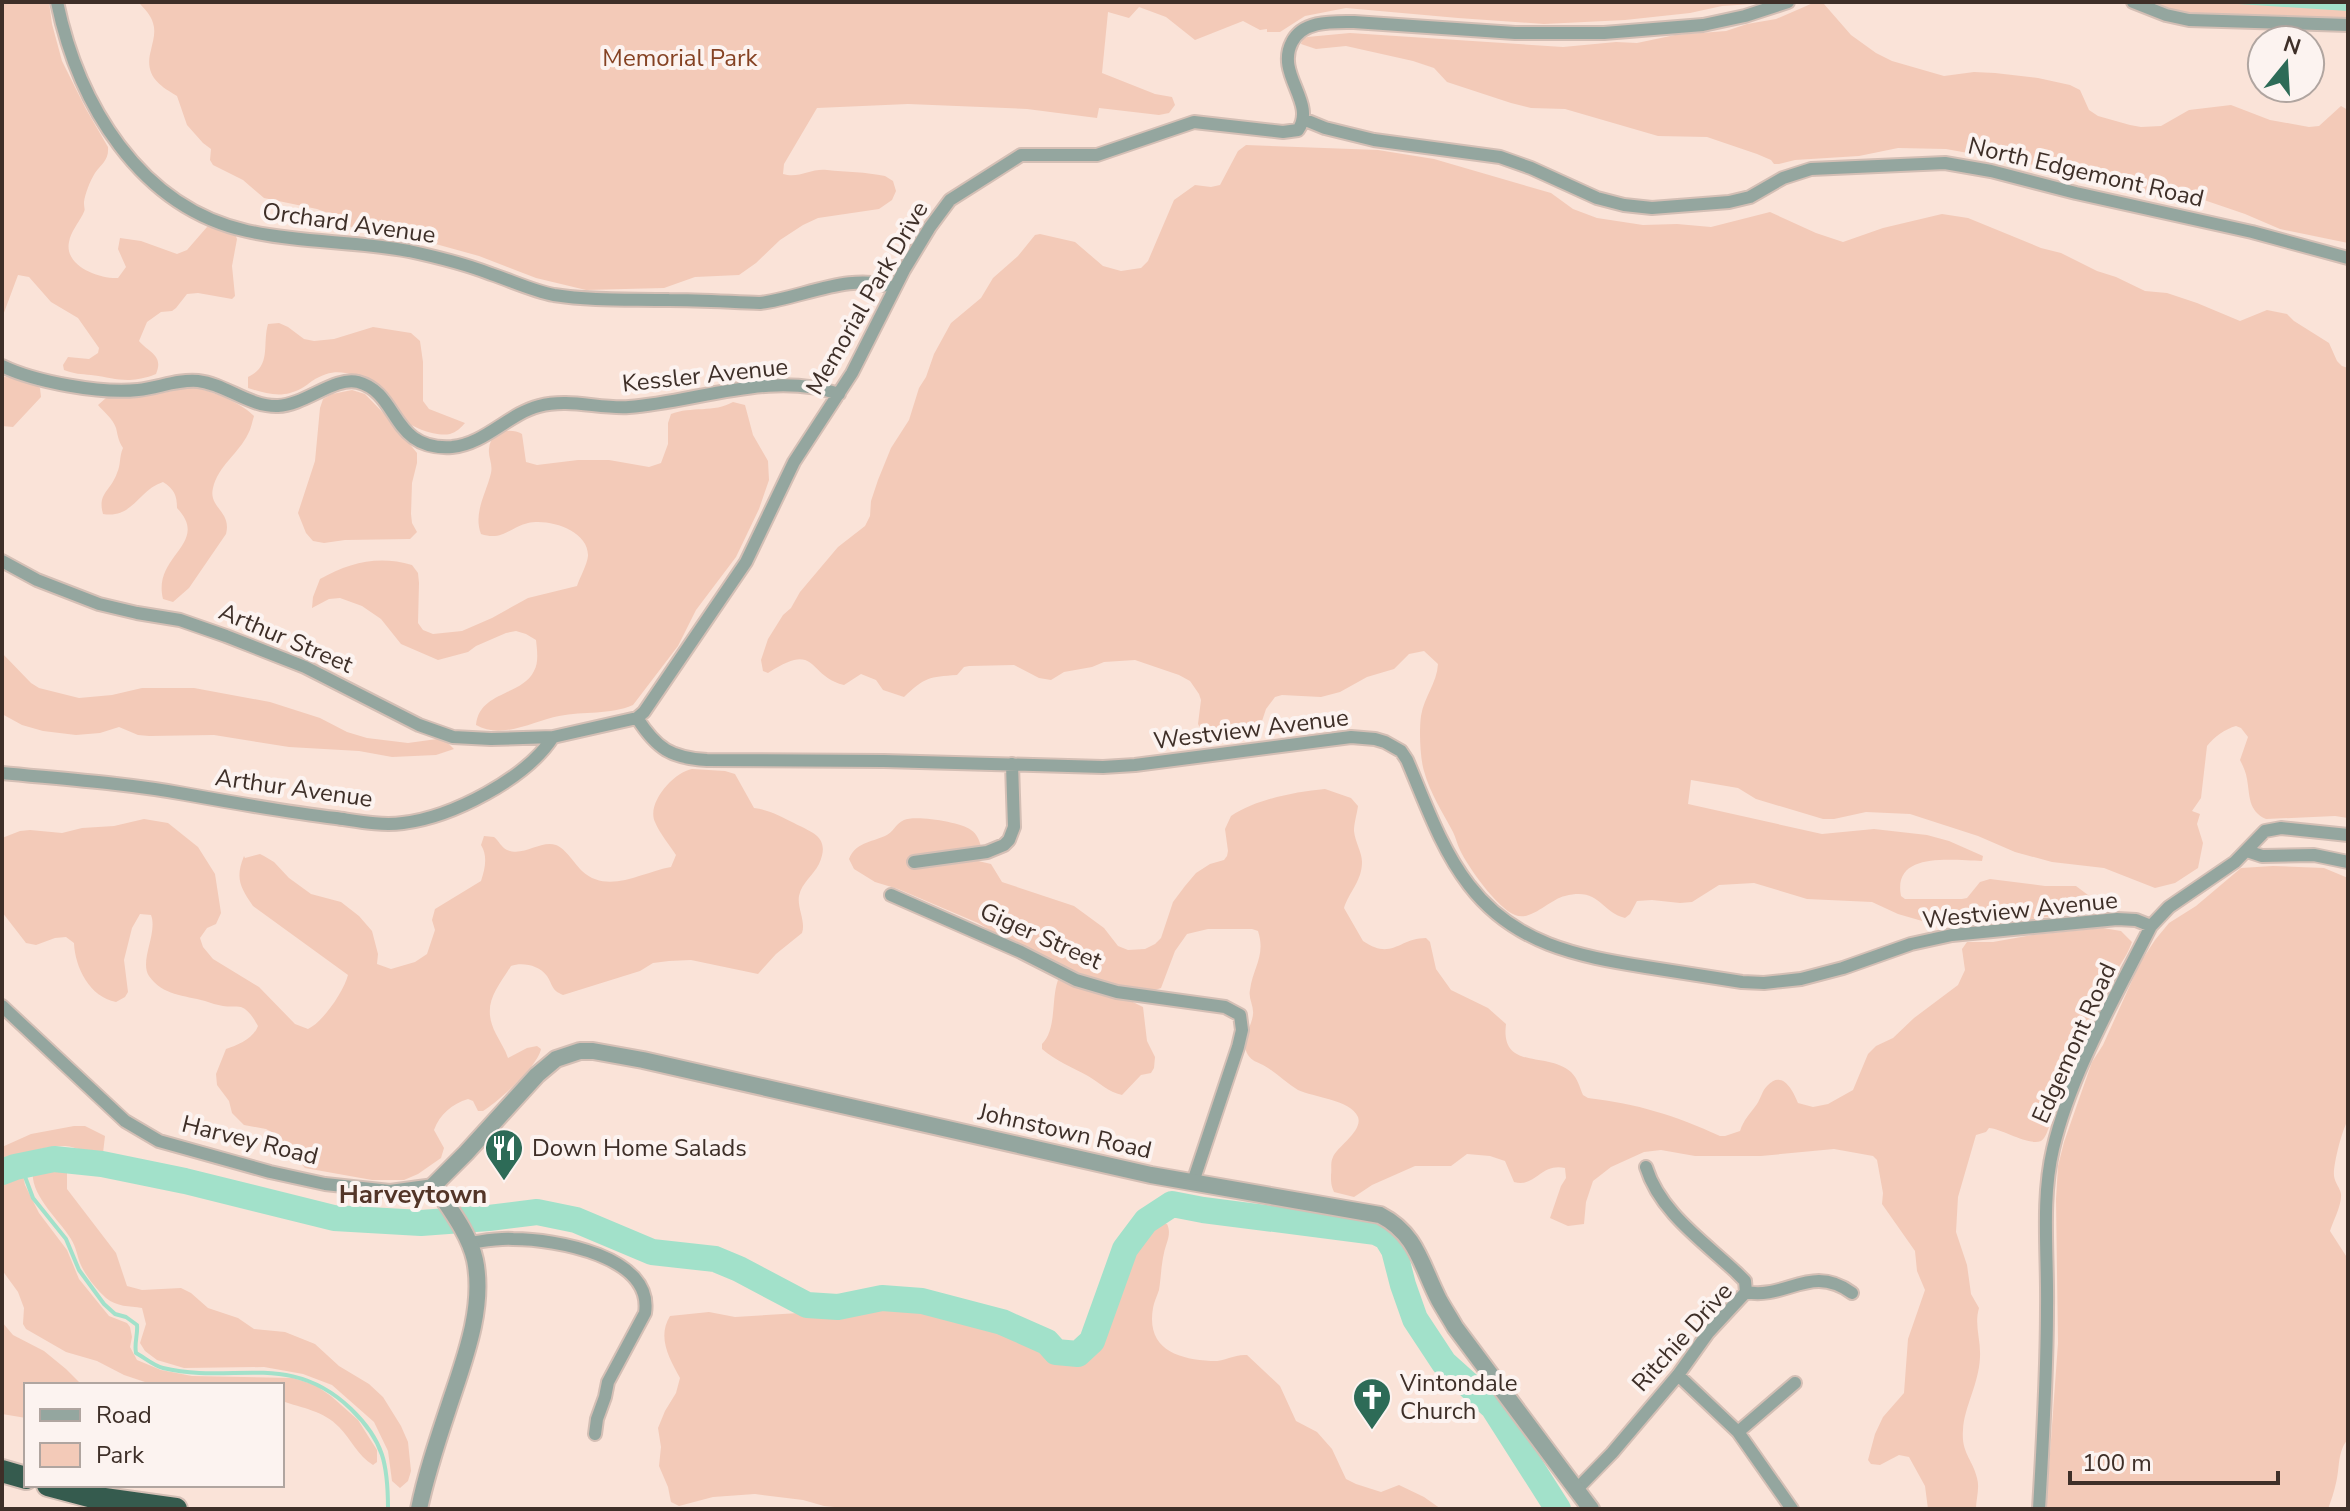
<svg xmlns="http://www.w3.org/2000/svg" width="2350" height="1511" font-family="'Nunito Sans',sans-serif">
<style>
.green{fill:#f3cab8}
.water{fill:#a2e1ca}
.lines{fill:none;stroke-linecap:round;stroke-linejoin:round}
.stream{stroke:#a2e1ca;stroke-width:4}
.river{stroke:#a2e1ca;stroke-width:26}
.minor-casing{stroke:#d4bfb5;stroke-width:16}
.tertiary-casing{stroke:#d4bfb5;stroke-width:20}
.motorway-casing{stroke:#d4bfb5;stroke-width:26}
.minor{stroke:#94a69f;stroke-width:12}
.tertiary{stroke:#94a69f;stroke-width:16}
.motorway{stroke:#355b4e;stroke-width:22}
.labels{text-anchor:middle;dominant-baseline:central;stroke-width:8;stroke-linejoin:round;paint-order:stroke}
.park-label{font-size:24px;fill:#854223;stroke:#fcf3f0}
.street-label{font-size:24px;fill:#3e2f28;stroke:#fcf3f0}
.poi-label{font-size:24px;fill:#3e2f28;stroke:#fcf3f0;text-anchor:start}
.neighbourhood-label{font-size:26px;font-weight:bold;fill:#533528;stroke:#fcf3f0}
</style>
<rect width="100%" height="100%" fill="#fae3d8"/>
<path class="green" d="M2 2H49L52 24 62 61 86 109 108 147C109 160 102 163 95 173 90 181 85 194 84 202 84 210 86 208 83 214 78 224 71 231 69 242 64 266 99 279 118 278L126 267 118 249 120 238 141 241 177 254 187 250 207 227 217 228 235 234 237 239 232 266 235 296 232 299 198 293 187 294 176 308 172 311 161 312 147 322 139 341C149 353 164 355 156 374L151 376C125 384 116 378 91 375 81 374 74 374 64 370L63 365 68 357 89 359 98 353 99 348 78 318 51 302 29 277 18 275 2 318Z
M138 2H1759L1753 4 1722 6 1690 13 1625 20 1544 24 1458 18 1346 8 1305 16 1280 32H1267V29L1260 30 1243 21 1195 40 1166 17 1139 7 1129 18 1108 12 1102 73 1155 94 1172 97 1175 105 1169 113 1159 115 1099 108 1097 118 1027 109 908 104 817 108 784 164 783 174C799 179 811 168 827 170 846 172 866 172 885 176L893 181 896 191 892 200 879 209 818 218 803 225 780 240 756 263 739 275 695 277 664 288 586 290 536 278 479 256 432 243 361 231 351 227 339 217 317 209 264 198 243 180 213 165 210 160 211 149 203 143 187 125 177 96C158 85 144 75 151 50 153 40 156 33 153 23 151 15 144 8 138 2Z
M2149 2H2348V18L2202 15 2185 13Z
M1813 3 1824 4 1851 35 1876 53 1892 61 1944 76 1974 72 1995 73 2038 78 2070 85 2080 90 2089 110 2098 116 2130 125 2141 127 2161 126 2189 110 2231 105 2270 120 2309 127 2319 126 2341 106 2348 110V243L2280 229 2245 214 2204 200 2183 202 2157 197 2067 171 1946 149 1898 148 1859 156 1795 160 1779 164H1774L1771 160 1757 154 1707 137 1658 136 1565 109 1531 108 1511 103 1447 82 1434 68 1413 61 1346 46 1316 49 1301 44 1302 40 1307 37 1350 33 1563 47 1616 42 1637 43 1675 35 1726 31 1747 24 1776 19Z
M1246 145 1378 150 1434 159 1551 193 1573 209 1597 218 1643 225 1677 224 1711 227 1770 212 1816 233 1843 242 1883 228 1942 214 1968 218 2041 248 2061 253 2097 271 2116 277 2145 291 2167 293 2197 303 2240 321 2267 310 2287 314 2294 321 2329 343 2337 361 2342 366 2348 368V818L2335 816 2266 819C2248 811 2250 796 2247 779 2246 772 2243 766 2240 760L2248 737 2241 728 2236 726C2225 729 2214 737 2207 746L2201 798 2192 811 2200 814 2197 824 2203 843 2198 868 2175 883 2155 888 2104 868 2052 862 2015 852 1978 836 1910 814 1866 812 1834 819H1823L1756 799 1738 788 1691 780 1688 804 1822 834 1874 829 1927 835 1949 841 1983 856 1982 861C1955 861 1892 850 1901 896L1905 899H1962L1967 898 1980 882 1990 879 2045 886H2076L2096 901 2092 910H2075L2055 916 2024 920 1936 925 1898 914 1872 902 1807 899 1754 883 1719 885 1692 902 1680 903 1652 900 1637 901 1630 914 1625 918C1600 912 1600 887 1565 896 1550 899 1531 922 1515 915 1497 908 1468 867 1460 850 1457 844 1456 838 1453 832 1443 813 1430 793 1424 771 1420 758 1419 730 1421 716 1424 697 1437 683 1438 664L1424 651 1409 654 1394 669 1367 677 1340 692 1321 697 1282 695 1275 697 1266 709 1261 724 1253 732 1209 736 1204 735 1198 724 1201 700 1199 694 1190 681 1179 675 1135 660 1104 662 1092 667 1064 672 1051 680 1039 678 1014 665 969 666 964 667 957 675C929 677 925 677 904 697L883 690 876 680 861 674 844 685C806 675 818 640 768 673L763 671 761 660 768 639 783 615 791 608 800 592 838 547 865 526 870 516 871 501 878 480 891 448 909 420 919 388 926 377 934 354 951 323 981 298 993 278 1018 256 1035 235 1040 234 1075 242 1103 266 1121 271 1141 268 1148 261 1174 200 1195 185 1211 187 1220 185 1238 151Z
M279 323 288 327 304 339 314 341 334 339 373 327 411 333 420 341 423 362V401L429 409 465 423C461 428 456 432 450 434 437 437 412 428 403 419 392 406 387 390 371 382 347 372 335 367 312 381 306 386 298 391 290 393 276 397 261 392 248 388V377C272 366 262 345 268 324Z
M2 376 32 383 40 388 41 397 13 427 2 426Z
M187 387C206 388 241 402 254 416 252 422 251 429 248 434 239 453 218 466 213 488 208 508 232 511 226 534L189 588 173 602 163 599C152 555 211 544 177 508 177 495 174 489 163 482 138 490 133 519 103 514 97 493 111 491 117 473 121 465 119 457 123 448 118 440 118 436 116 428 113 419 104 412 98 405L106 398 168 392Z
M352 390 365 394 392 422 417 453V463L412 483 411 514 412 523 417 532 410 539 345 540 324 543 313 541 306 533 298 513 315 461 320 408 323 399 332 394Z
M733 402 745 405 753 435 768 461 769 480 759 509 736 557 696 610 678 646 633 705C610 715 584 711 559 716 534 721 501 740 476 725 479 691 522 696 534 671 539 662 537 650 536 640L526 634 516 631 506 633 476 646 468 652 438 660 401 644 381 619 362 606 340 598 329 599 312 608 313 597 320 579C350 562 379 555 412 565L418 573 419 583 418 623 423 630 433 634 462 631 492 618 528 598 577 586C580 577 587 565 588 556 589 530 548 518 528 523 509 528 502 541 481 534 473 513 486 494 491 473 493 464 488 457 489 449 490 431 510 427 522 434L526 462 537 465 578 460H609L649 467 661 463 668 444V423L671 414C691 406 714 413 733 402Z
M2 653 31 683 39 688 79 698 112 695 142 688H194L270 702 320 718 347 732 367 738 408 743 437 739 447 742 454 749 436 755 392 757 359 751 289 747 214 735 149 736 138 735 119 727 100 733 76 735 43 731 22 725 2 714Z
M692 769 725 771 735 774 754 808C770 810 780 816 794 823 813 833 831 837 819 864 813 876 802 882 799 896 797 908 806 921 802 933L776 954 758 974 691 960 669 961 653 963 640 971 563 995C551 990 553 985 547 976 539 965 522 962 511 966 496 990 481 1005 496 1034 500 1042 505 1049 508 1058L527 1048 537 1046 541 1049C538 1066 499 1101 483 1111H478L473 1101 468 1099C452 1104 440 1114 434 1130L444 1148 441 1158 418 1174 404 1180H372L305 1168 275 1134 266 1129 244 1125 232 1113 229 1101 217 1085 216 1074 226 1049C238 1045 253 1039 258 1026 254 1019 249 1010 241 1007 236 1006 228 1007 223 1006 217 1005 211 1003 205 1001 184 995 163 996 149 976 139 961 158 933 151 915L140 914 132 928 124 960 128 992 125 997 116 1002C90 997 75 968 74 943L66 937 55 938 36 945 26 943 2 912V838L20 831 30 830 62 833 82 828 114 826 144 819 168 823 198 847 215 874 221 913 216 924 207 928 200 938 203 947 213 959 259 987 295 1024 308 1029C323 1022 344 991 348 975L253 906C240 887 235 878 244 856L245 858 260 854 264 856 274 862 289 878 311 894 341 902 359 916 372 931 378 954 377 964 391 969 415 962 427 954 435 930 432 920 435 909 481 881C485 869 488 856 481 845L484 836 494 837C499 841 501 847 507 850 524 857 540 840 556 845 565 848 575 864 582 871 608 895 642 872 671 867L676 855C669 844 660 834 655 822 646 803 674 772 692 769Z
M1325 789 1351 798 1358 806C1357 814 1354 823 1354 831 1355 842 1362 852 1362 862 1362 881 1349 892 1344 908L1363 941C1392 961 1399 938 1426 938L1430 942 1436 969 1451 990 1488 1008 1506 1024C1500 1071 1547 1051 1571 1072 1578 1079 1579 1086 1583 1095L1588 1098C1638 1104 1674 1115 1720 1136H1725L1740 1131C1744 1119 1750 1114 1757 1104 1761 1098 1762 1091 1767 1086 1782 1069 1793 1090 1798 1103L1813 1107 1828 1104 1853 1090 1868 1054 1876 1046 1893 1038 1914 1018 1958 985 1965 970 1962 949 1967 942H1993L2032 935 2103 928 2121 931 2132 942C2126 960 2113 973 2105 990 2101 997 2100 1005 2096 1013 2090 1023 2082 1033 2076 1044 2068 1060 2062 1078 2056 1096 2053 1106 2050 1136 2041 1141 2028 1146 2003 1129 1989 1128L1986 1132 1976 1135 1958 1197 1956 1232 1967 1265 1971 1294 1979 1308C1974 1325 1981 1340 1980 1357 1979 1384 1964 1407 1963 1430 1961 1453 1973 1460 1977 1478 1980 1488 1976 1499 1976 1509H1928L1925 1486 1909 1457 1899 1455 1880 1465 1871 1464 1868 1460 1875 1434 1883 1417 1904 1393 1908 1339 1925 1290 1917 1271 1915 1251 1882 1204 1883 1193 1877 1160 1873 1156 1834 1149 1761 1156H1695L1661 1150 1644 1152 1611 1167 1593 1181 1586 1202 1584 1224 1568 1226 1550 1218 1561 1186 1566 1178 1565 1168C1540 1163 1536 1188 1514 1182L1505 1161 1490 1156 1467 1154 1451 1166H1415L1372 1185 1354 1197 1334 1192C1331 1185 1331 1182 1331 1175 1332 1168 1330 1163 1333 1157 1338 1146 1363 1131 1358 1117 1351 1100 1313 1097 1298 1090 1286 1083 1276 1072 1263 1065 1257 1062 1252 1061 1248 1055 1239 1040 1252 1028 1253 1014 1254 1006 1248 998 1250 990 1253 967 1266 956 1258 931L1252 929H1208L1187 934 1175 951 1161 988 1152 991 1124 988 1068 969 1006 940 978 923 898 889 875 882 854 869 849 859C855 843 871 842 885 836 893 833 895 824 904 820 915 815 961 822 971 830 977 834 979 840 981 846L929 865 974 860 991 864 1002 882 1074 906 1104 928 1118 946 1128 950 1145 949 1155 944 1161 938 1173 902 1185 886 1196 873 1210 864 1224 860 1227 856 1228 851 1225 829 1231 816C1257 799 1294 792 1325 789Z
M2273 866 2324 868 2348 878V1120C2342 1130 2333 1165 2334 1176 2335 1183 2340 1188 2341 1194 2342 1205 2333 1221 2330 1231L2348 1259V1439C2337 1452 2340 1468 2336 1483 2334 1492 2331 1501 2328 1509H2046L2058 1343 2056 1199 2058 1166 2064 1142 2092 1062 2103 1045 2140 963 2155 940 2169 923 2196 906 2241 868Z
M1058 980 1095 993 1129 1000 1143 1007 1147 1041 1155 1057 1154 1068 1151 1073 1141 1075 1122 1095C1108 1092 1100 1083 1088 1076 1072 1067 1056 1061 1042 1049V1044C1057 1029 1051 999 1058 980Z
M74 1126H85L105 1136 103 1153C89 1155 78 1147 65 1146 46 1145 20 1155 2 1161V1147L31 1134Z
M53 1164 67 1171V1189L116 1253 127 1286 142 1290 181 1288 191 1293 208 1308 238 1318 254 1329 285 1332 315 1344 339 1366 369 1384 383 1397 401 1426 408 1442 411 1471 408 1481 400 1488 392 1481 388 1451 374 1422 332 1385 303 1374 264 1367 184 1368 157 1360 145 1351 140 1343 146 1324 142 1308C129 1306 117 1307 106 1298 96 1289 85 1275 80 1263 77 1255 76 1247 71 1239 59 1219 29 1195 33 1169Z
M14 1173 23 1175 25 1185 39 1213 67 1250 79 1279 109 1316 127 1323 130 1327 132 1337 130 1347 137 1360 161 1370 192 1376 293 1378 315 1385 331 1396 358 1420 377 1450V1462L373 1465C358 1456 351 1439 339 1427 324 1411 302 1408 282 1401V1385H154L124 1375 97 1361 66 1352 26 1329 23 1324 24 1308 18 1292 2 1270V1175Z
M1157 1222 1167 1224C1172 1234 1166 1243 1164 1253 1161 1266 1161 1278 1159 1290 1157 1296 1154 1302 1153 1308 1146 1349 1177 1359 1211 1361 1224 1362 1234 1354 1247 1355L1280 1386 1296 1421 1317 1432 1332 1449 1346 1479 1356 1484 1381 1492 1399 1485 1424 1497 1441 1509H855L824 1506 803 1500 755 1494 713 1497 679 1506 671 1502 668 1487 659 1466 661 1447 658 1428 665 1411 676 1393 680 1378C669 1358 657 1337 670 1316L709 1312 735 1317 799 1313 822 1317 864 1307 919 1305 982 1324 1038 1343 1054 1358 1067 1363 1083 1361 1096 1352 1103 1343 1120 1278 1132 1244Z
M2 1322 13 1335 44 1351 66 1369 82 1385H26V1418L2 1414Z"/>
<path class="water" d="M2207 2H2348V11Z"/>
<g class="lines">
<path class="stream" d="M21 1166 33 1198 66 1239 79 1270 104 1304 115 1314 126 1317 137 1325C138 1335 134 1343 136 1353 145 1358 154 1366 163 1368 233 1385 290 1350 351 1409 384 1441 388 1465 388 1509"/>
<path class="river" d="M2 1172 15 1167 54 1159 102 1164 185 1181 334 1218 421 1223 489 1218 537 1212 576 1220 652 1252 715 1259 739 1269 807 1305 838 1307 882 1298 922 1301 1002 1322 1047 1342 1056 1352 1078 1354 1092 1341 1125 1249 1146 1221 1172 1204 1203 1210 1376 1232 1386 1237 1394 1250 1403 1285 1415 1319 1444 1363 1493 1407 1558 1509"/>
<defs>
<path id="minor" d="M57 2C78 103 139 207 247 231 300 243 356 241 409 251 437 257 465 264 491 274 512 281 533 291 554 295 592 301 631 299 669 300 700 300 730 302 760 303 803 298 851 271 894 288
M2133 2 2166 15 2189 20 2348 25
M1303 119 1325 128 1374 140 1500 157 1531 168 1597 198 1624 205 1652 208 1729 202 1750 197 1783 178 1811 169 1945 163 1991 171 2076 193 2252 232 2348 258
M2 366C35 382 101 394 138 390 158 388 178 379 198 381 226 384 249 407 278 406 305 405 335 376 358 382 400 393 390 451 452 447 485 444 508 414 539 406 569 398 599 409 629 407 697 402 772 370 839 394
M2 561 37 580 99 604 137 613 180 620 226 636 305 667 419 725 453 737 491 739 553 737 637 718 644 712 746 562 794 462 852 373 904 270 930 227 950 200 1021 155H1097L1194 122 1283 132 1298 130C1317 103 1275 74 1292 42 1303 20 1333 22 1354 22L1515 33H1604L1703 25 1745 16 1788 2
M637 718C657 749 671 758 707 760L884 761 1103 767 1135 765 1351 737 1375 739 1385 742 1401 751 1407 760C1425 802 1441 849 1469 885 1514 944 1577 956 1646 967 1678 972 1710 977 1742 982L1764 983 1801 979 1843 968 1911 944 1952 935 2117 919 2136 920 2151 926
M2 773C63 779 124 783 185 794 235 803 285 812 336 818 357 821 381 826 403 823 452 817 526 779 553 737
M2247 851 2262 856 2314 855 2348 862
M914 862 987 852 1004 845 1009 840 1014 827 1012 764
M891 895 1021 952 1076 980 1117 992 1225 1007 1240 1015 1242 1030 1238 1047 1193 1182
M2 1006 125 1121 159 1141 270 1172 325 1184 390 1191 434 1185
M1646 1167C1660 1212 1703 1241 1736 1272L1745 1281 1746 1292
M469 1243C484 1241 498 1238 513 1239 555 1239 654 1256 645 1313L608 1382 605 1397 597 1419 595 1434
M1746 1292C1786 1300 1811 1263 1852 1293
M1678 1375 1738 1432 1792 1509
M1738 1432 1795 1383
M1576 1490 1612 1453 1678 1375 1708 1333 1746 1292
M2039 1509C2043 1442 2047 1375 2047 1308 2048 1256 2041 1200 2053 1149 2071 1072 2116 996 2151 926L2169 907 2235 862 2265 831 2281 828 2348 835"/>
<path id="tertiary" d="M419 1509C426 1475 437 1442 448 1409 463 1363 485 1309 475 1260 469 1233 449 1208 434 1185L466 1153 537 1075 556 1059 580 1051H593L643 1060 1151 1175 1380 1215C1417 1234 1421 1265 1439 1300 1444 1309 1450 1318 1455 1327L1591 1509"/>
<path id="motorway" d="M2 1471 26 1478
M48 1485 97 1498 176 1509"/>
</defs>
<use href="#minor" class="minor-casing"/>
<use href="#tertiary" class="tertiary-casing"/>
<use href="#motorway" class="motorway-casing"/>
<use href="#minor" class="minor"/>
<use href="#tertiary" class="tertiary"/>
<use href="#motorway" class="motorway"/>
</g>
<defs>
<symbol id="restaurant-pin" viewBox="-11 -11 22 30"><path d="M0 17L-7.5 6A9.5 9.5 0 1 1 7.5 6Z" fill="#2d6b57" stroke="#fcf3f0"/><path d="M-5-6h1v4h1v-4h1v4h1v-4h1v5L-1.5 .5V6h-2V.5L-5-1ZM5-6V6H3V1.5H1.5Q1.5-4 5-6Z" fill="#fff"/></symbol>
<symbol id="church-pin" viewBox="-11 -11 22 30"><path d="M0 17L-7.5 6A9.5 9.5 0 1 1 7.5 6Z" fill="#2d6b57" stroke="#fcf3f0"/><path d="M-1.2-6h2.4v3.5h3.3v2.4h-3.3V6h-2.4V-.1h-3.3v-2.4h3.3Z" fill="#fff"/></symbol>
</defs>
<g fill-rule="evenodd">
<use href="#restaurant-pin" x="482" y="1126" width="44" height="60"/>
<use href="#church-pin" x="1350" y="1375" width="44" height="60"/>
</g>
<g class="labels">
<g class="park-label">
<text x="680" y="58">Memorial Park</text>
</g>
<g class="street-label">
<text transform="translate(2086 172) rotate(13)">North Edgemont Road</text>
<text transform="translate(349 223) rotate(8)">Orchard Avenue</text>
<text transform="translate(867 298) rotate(-60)">Memorial Park Drive</text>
<text transform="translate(705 375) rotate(-6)">Kessler Avenue</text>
<text transform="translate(286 638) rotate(23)">Arthur Street</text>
<text transform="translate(1251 729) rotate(-7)">Westview Avenue</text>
<text transform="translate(294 788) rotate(8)">Arthur Avenue</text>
<text transform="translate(2020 910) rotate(-6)">Westview Avenue</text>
<text transform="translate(1041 936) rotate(24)">Giger Street</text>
<text transform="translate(2074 1043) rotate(-66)">Edgemont Road</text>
<text transform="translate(1065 1131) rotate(13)">Johnstown Road</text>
<text transform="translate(250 1140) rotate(14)">Harvey Road</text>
<text transform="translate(1682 1337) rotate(-48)">Ritchie Drive</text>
</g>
<g class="poi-label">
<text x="532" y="1148">Down Home Salads</text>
<text x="1400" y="1383">Vintondale<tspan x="1400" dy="28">Church</tspan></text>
</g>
<g class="neighbourhood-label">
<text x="413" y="1194">Harveytown</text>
</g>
</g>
<rect width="2350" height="1511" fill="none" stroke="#3e2f28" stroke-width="8"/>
<rect x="24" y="1383" width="260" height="104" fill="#fcf3f0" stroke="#b0a5a0" stroke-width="2"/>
<rect x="40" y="1409" width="40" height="12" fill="#94a69f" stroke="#b0a5a0" stroke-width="2"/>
<text x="96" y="1423" font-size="24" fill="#3e2f28">Road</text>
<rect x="40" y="1443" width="40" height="24" fill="#f3cab8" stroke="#b0a5a0" stroke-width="2"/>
<text x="96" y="1463" font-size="24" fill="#3e2f28">Park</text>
<g transform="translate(2286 64) rotate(18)"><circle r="38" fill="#fcf3f0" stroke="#b0a5a0" stroke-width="2"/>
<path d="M0-6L14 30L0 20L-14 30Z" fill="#2d6b57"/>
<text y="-12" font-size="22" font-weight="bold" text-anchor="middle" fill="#3e2f28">N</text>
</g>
<path d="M2070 1471v12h208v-12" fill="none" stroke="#3e2f28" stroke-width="4"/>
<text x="2082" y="1471" font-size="24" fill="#3e2f28" stroke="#fcf3f0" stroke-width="6" paint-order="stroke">100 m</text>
</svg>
